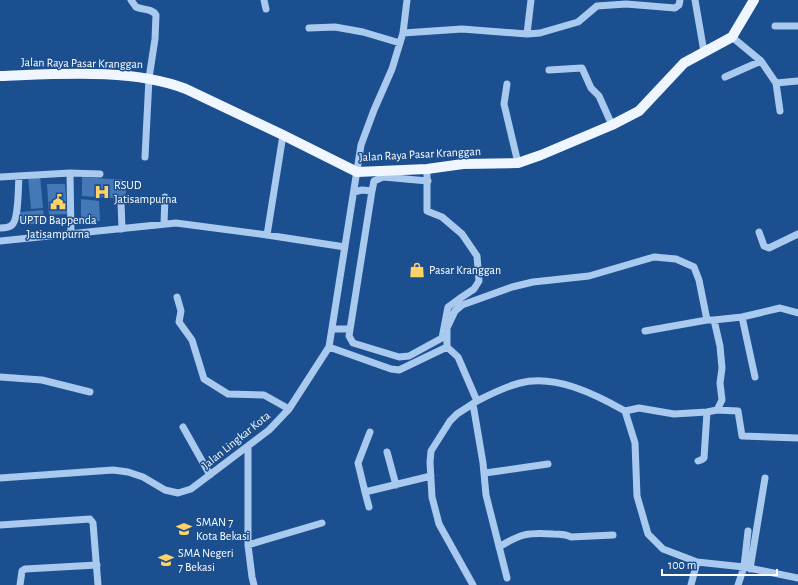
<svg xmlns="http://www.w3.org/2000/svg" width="798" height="585" font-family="'Alegreya Sans',sans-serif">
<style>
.building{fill:#4478b7}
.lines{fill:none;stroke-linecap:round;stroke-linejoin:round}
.minor{stroke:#a9c9ee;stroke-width:7}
.major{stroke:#f0f6ff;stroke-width:10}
.labels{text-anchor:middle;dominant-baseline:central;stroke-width:3;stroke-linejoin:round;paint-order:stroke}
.street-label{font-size:12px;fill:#fff;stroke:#1b4f8f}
.poi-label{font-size:12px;fill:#fff;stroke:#1b4f8f;text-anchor:start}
</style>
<rect width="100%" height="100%" fill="#1b4f8f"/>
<path class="building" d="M40 176 43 208 31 209 28 177Z
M82 177 126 180V199L82 196Z
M47 184H65L67 214 49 215Z
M81 199 99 201 100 221 81 220Z
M43 210 45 223 21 225 20 212Z"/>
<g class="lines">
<path class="minor" d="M131 0 136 7C142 10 152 8 156 15L155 39 149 78 145 157
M264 0 266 9
M695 0 704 52
M775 26H798
M309 28 335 27 363 32 400 43
M403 33 462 29 527 34 540 33 578 22 597 6 626 4 675 8 679 5 680 0
M527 34 531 0
M732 37 761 61 776 83 798 81
M549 70 582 68 591 88 599 96 612 125
M725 77 761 61
M776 83 780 111
M507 84 504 104 518 163
M427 169V211L442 217 462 234 477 256 479 281 474 289 459 299 448 307 442 338 409 356 399 357 353 343 349 336 372 191 374 181 383 177 428 181
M70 173 71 234
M0 177 70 173 100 174
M354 192 362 190 372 191
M121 202 122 229
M164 224 165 197
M0 228C4 228 9 228 12 225 19 219 18 186 19 177
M759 232 764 246 769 248 798 234
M267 235 283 135
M0 241 176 223 267 235 345 247
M177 297 181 311 179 322 192 340 204 379 228 394 264 395 289 409
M798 313 780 308 742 317 714 320H707L699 280 694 267 676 259 654 257 589 276 533 282 512 287 462 305 455 311 447 328V347L458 357 477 401C491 394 504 387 520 383 555 374 595 394 625 411L635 443 637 496 648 534 663 549 697 562 744 567 798 578
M742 317 755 377
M714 320 720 346 722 368 720 383 722 400 717 410
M332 329H350
M645 331 707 320
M329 347 391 369 399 370 447 347
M0 377 42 380 90 392
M473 404 483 463 486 495 507 578
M625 411 639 408 674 414 707 412 717 410 738 411 742 436 798 438
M183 427 210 475
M370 432 358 463 365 492 431 476
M248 447V545L252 577 254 585
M387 452 396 485
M698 461 701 460 704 458 707 412
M485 473 548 464
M0 478 113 470 128 472 143 477 165 490 178 493 191 489 269 430 289 409 329 347 361 145 374 110 392 69 403 33 407 0
M365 492 369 507
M0 525 90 519 93 523 98 585
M248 545 322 523
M499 547C520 534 528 532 553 534 559 534 566 534 571 537L613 535
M750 569 765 478
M20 585 22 571 25 569 97 565
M473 585 439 524 432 497 430 462 431 451 450 421 457 414 477 401
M691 585 697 562
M738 585 744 567 748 531"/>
<path class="major" d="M0 76C58 74 132 68 186 89L283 135 357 172 427 169 463 164 518 163 541 155 612 125 639 111 684 63 732 37 754 0"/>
</g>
<defs>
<symbol id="hospital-bare" viewBox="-9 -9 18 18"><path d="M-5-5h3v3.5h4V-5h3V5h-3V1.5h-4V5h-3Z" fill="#ffd166" stroke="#1b4f8f" stroke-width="2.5" paint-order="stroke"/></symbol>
<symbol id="civic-bare" viewBox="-9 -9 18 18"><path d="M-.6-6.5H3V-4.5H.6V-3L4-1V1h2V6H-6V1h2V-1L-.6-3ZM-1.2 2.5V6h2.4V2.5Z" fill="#ffd166" stroke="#1b4f8f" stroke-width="2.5" paint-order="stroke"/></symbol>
<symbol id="shop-bare" viewBox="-9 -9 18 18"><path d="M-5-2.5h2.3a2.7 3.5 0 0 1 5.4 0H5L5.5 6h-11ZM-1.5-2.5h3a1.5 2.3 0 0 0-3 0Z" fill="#ffd166" stroke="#1b4f8f" stroke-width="2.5" paint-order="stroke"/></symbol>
<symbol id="school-bare" viewBox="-9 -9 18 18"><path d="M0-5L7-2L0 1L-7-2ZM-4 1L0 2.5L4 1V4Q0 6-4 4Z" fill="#ffd166" stroke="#1b4f8f" stroke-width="2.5" paint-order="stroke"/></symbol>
</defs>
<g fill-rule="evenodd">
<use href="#hospital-bare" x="91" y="181" width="22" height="22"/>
<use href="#civic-bare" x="47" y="191" width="22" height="22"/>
<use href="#shop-bare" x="406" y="259" width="22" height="22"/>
<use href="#school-bare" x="173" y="518" width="22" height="22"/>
<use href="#school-bare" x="155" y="549" width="22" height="22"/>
</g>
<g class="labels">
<g class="street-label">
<text transform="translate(82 63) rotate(1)">Jalan Raya Pasar Kranggan</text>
<text transform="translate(420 154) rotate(-3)">Jalan Raya Pasar Kranggan</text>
<text transform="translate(236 440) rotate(-39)">Jalan Lingkar Kota</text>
</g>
<g class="poi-label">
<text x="114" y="185">RSUD<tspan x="114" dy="14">Jatisampurna</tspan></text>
<text x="58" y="220" text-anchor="middle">UPTD Bappenda<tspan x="58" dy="14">Jatisampurna</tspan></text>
<text x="429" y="270">Pasar Kranggan</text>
<text x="196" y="522">SMAN 7<tspan x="196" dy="14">Kota Bekasi</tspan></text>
<text x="178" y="553">SMA Negeri<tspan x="178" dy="14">7 Bekasi</tspan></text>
</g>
</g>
<path d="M662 569v6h115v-6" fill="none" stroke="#ffffff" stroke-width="2"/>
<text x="668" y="569" font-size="12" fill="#ffffff" stroke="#1b4f8f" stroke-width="3" paint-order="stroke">100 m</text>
</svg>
